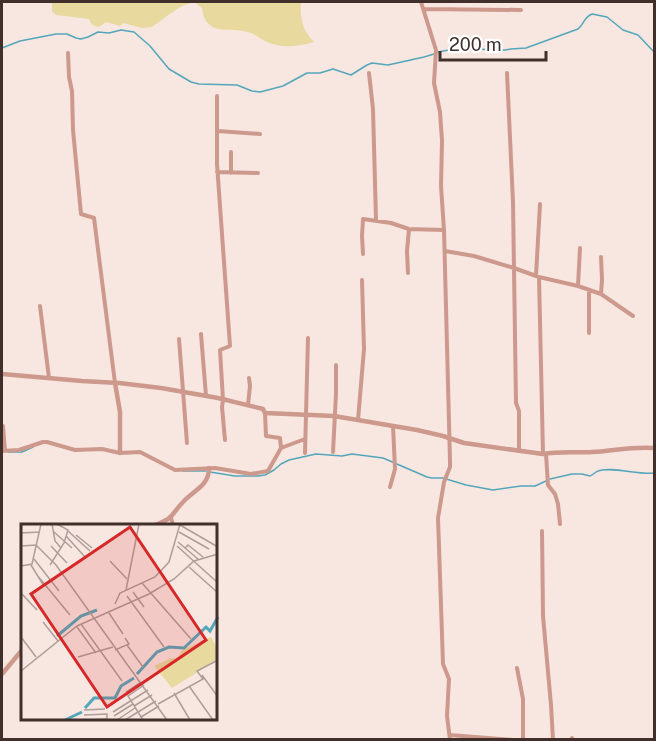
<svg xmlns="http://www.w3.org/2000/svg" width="656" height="741" font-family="'Public Sans',sans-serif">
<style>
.green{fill:#e8d99f}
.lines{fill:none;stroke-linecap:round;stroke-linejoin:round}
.stream{stroke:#54a7ba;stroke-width:1.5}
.minor{stroke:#cd998c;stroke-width:4}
.tertiary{stroke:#cd998c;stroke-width:4.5}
.inset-river{fill:none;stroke:#54a7ba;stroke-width:3}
.inset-road{fill:none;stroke:#ae9d98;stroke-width:1.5}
.view{fill:#d62828;fill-opacity:0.15;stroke:#d62828;stroke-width:3}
.inset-edge{fill:none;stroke:#402f2a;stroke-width:3}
</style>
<rect width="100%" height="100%" fill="#f8e6e1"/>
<path class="green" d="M52 2H301C300 19 302 29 314 42 296 47 280 49 263 40 259 38 255 34 251 33 230 25 206 39 202 8L194 2 182 6 171 13 152 27 142 28 123 23 120 26 106 22 99 27 92 25 89 19 56 15 52 11Z"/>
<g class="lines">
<path class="stream" d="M2 48 20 41 56 34H67L76 38 81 39 88 37 98 32 109 33 121 30 134 32 150 46 169 69 191 82 199 84 237 85 252 91 260 92 283 86 307 73H320L333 69 351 75 367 65 372 63 388 65 424 57 434 54
M438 52 465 47 497 51 511 49 526 48 578 29C584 24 584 17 592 14L607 17 623 30 638 35 654 52
M8 452H22L33 447
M183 471H206
M210 472 235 476H258L265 475 274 470 281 464 289 460 316 454 342 456 352 454 383 458 427 477 432 478H443L466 485 493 490 521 486H535L546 481
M550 479 572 474H582L590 476C591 476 597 471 598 471 610 466 639 475 654 473"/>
<path class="minor" d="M421 2 436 50 434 83 440 112 442 141 441 186 444 230 450 461V467L444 482 438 518 443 664 449 679 447 716 450 740
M424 9 521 10
M68 53 69 77 72 91 73 130 81 214 94 218 115 383
M369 73 373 109 376 220
M507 73 513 202 516 403 519 411V451
M217 96V164L230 346 220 350 223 400 222 407 225 440
M218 131 260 134
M217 172 258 173
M231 173V152
M445 251 474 256 514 268 539 277 578 286 601 294 633 316
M363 254 362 236 363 219 391 223 409 229 444 230
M408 273 407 251 409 229
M536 276 540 204
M539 277 543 454
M578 286 580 248
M589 290V333
M601 294 602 280 601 257
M40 306 49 378
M201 334 206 396
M179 339 187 443
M248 405 250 386 249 378
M265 413 266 436 280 438 281 448
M358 420 364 349 362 280
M3 426 5 451
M2 451 19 450 43 442H47L75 450 102 449 120 453 140 452 175 470 215 468 251 474 268 471 281 448 305 439
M333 452 336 394V365
M305 453 308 338
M546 454 548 485 555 494 558 504 560 524
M390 487 395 469 393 426
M171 518 173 525
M542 531 543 616 551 705 553 740
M517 668 523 699V740
M450 735 513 740
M572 738V740"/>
<path class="tertiary" d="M2 374 82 381 119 383 161 388 218 398 263 409 265 413 334 416 417 430 443 436 464 443 543 454C559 451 575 453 592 452 612 451 633 446 654 448
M115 383 120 412V453
M155 525C176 517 170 515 184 501 194 490 209 486 209 468
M2 674 22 650"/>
</g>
<g transform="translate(21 524)">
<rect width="196" height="196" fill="#f8e6e1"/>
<path d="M190 113 196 124V136L151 164 133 142 150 134 156 135 161 126Z" fill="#e8d99f"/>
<path class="inset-river" d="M36 112 60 92 76 86M116 150 136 128 148 123 163 124 185 103 189 107 197 93M64 184 73 174H94L100 162 113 154M44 196 61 188"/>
<path class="inset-road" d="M31 0 34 17 40 24M159 1 197 23M47 7 69 27M33 8 51 24M158 8 188 25M0 9 18 8M55 11 71 24M45 12 64 33M157 18 177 35M0 22 15 21 35 41 146 196M30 22 46 39M156 22 197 59M164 24 167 21 182 33M13 35 38 67M89 37 106 55M10 41 23 62M29 41 43 19 47 6 36 0M0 42 11 40 20 0M168 43 197 69M16 51 49 91M121 59 170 115M105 66 118 0M112 68 123 83M0 69 16 86M106 72 143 123M94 80 99 69 134 53 148 38 159 0M88 89 102 110M22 98 37 117M60 100 101 157M56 103 75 129M0 113 15 133M40 115 52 133M106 121 122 143M94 126 108 120 104 114M57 133 92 123M0 147 56 102 128 70 153 55 173 37 197 30M181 151 197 173M168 162 192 196M105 168 120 158M153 169 169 196M137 180 182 155 176 147 197 136M113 182 131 171M63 186 84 185M92 188 127 166M63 191 86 190V196M93 192 112 180M120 193 138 182M66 196 86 195M96 196 114 184M104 196 135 177M122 196 107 172 123 161"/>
<path class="view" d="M109 3 185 116 86 183 10 70Z"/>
<rect width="196" height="196" class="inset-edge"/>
</g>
<rect width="656" height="741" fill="none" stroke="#402f2a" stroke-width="6"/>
<path d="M440 51v9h106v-9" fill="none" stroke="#402f2a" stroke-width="3"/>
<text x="449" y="51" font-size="18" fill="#402f2a" stroke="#ffffff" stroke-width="4.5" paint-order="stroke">200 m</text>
</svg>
